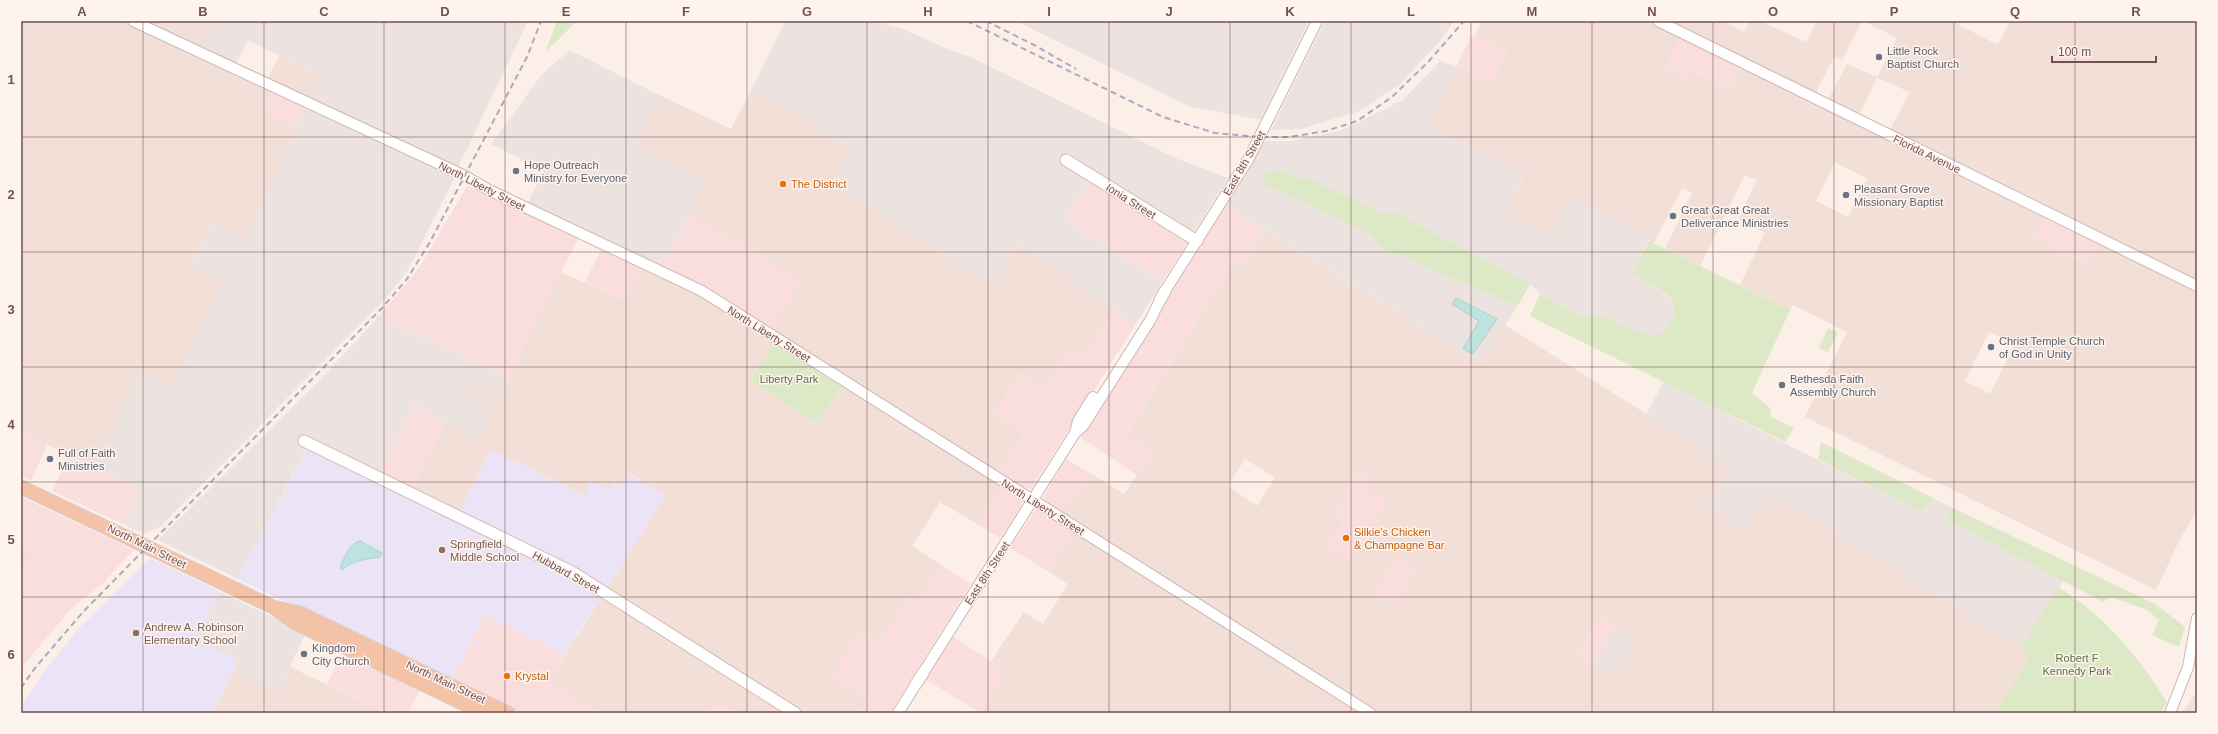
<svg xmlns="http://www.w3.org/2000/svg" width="2218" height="734" font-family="Helvetica,sans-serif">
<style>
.residential{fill:#f2dfd7;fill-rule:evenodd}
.commercial{fill:#fadedd}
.industrial{fill:#ece3e1}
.education{fill:#ebe4f7}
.green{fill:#dde8c7}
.water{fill:#bee3df;stroke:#a5d4cf}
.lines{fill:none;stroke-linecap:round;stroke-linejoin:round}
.tertiary-casing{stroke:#ceb7b2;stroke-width:12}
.secondary-casing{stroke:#d3b7b1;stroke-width:13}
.primary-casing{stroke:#d8cecd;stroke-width:15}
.tertiary{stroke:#fff;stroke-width:10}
.secondary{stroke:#fff;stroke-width:11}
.primary{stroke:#f4c2a6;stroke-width:13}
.rail{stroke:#afa7c4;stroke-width:2;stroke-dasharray:6 4;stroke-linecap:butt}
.grid{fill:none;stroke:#73514e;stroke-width:1;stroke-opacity:0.55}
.worship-dot{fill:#6b7280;stroke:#fef3ee;stroke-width:1.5}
.food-dot{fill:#e8710a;stroke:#fef3ee;stroke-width:1.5}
.education-dot{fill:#8d6e63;stroke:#fef3ee;stroke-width:1.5}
.labels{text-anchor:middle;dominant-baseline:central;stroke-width:3;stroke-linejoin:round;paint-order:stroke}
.worship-label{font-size:11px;fill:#5b616d;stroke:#fef3ee;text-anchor:start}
.street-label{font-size:11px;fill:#73514e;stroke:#fef3ee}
.food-label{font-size:11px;fill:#c56008;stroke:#fef3ee;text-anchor:start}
.park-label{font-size:11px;fill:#5e7244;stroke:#fef3ee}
.education-label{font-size:11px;fill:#785e54;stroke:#fef3ee;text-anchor:start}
.neatline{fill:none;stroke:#73514e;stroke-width:1.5}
.grid-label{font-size:13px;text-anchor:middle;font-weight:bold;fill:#73514e}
</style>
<rect width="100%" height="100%" fill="#fbefe8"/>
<path class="residential" d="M21 21H122L272 91 263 112 296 128 245 236 212 221 189 267 222 283 173 385 141 371 95 468 21 432V217L23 212 21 211Z
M143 21H216L203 48Z
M1482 21H1646L1680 38 1666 67 1687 78 1691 70 1730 89 1740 67 2044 217 2034 237 2087 263 2098 243 2197 293V508L2196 513 2180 539 2156 590 1805 417 1847 332 1793 305 1790 310 1740 285 1765 233 1738 219 1757 180 1745 175 1700 266 1665 249 1692 193 1682 188 1654 243 1649 241 1651 235 1553 238 1504 215 1526 173 1427 124 1456 66 1491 83 1508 50 1475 35ZM1835 162 1867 179 1848 217 1816 201ZM1989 332 2015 344 1990 394 1965 381Z
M1668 21H1724L1744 32 1750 21H1760L1806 42 1817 21H1862L1842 60 1834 57 1815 94Z
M1864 21H1951L1998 45 2010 21H2197V280L1890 130 1910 92 1877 78 1859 115 1828 100 1847 64 1877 77 1897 38Z
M279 56 321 77 311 99 268 78Z
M751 91 784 107 852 150 832 183 992 285 1018 245 1077 281 1080 289 1114 310 1084 358 1069 349 1045 385 1021 373 994 415 1023 433 997 472 772 329 744 244 688 216 705 181 636 150 661 96 731 129Z
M1264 230 1479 363 1505 325 1729 466 1704 505 1746 530 1770 492 2021 648 2029 655 2026 664 1994 713H1378L1063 514 1090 473 1124 494 1154 451 1127 434 1235 259 1243 264ZM1245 459 1275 478 1257 506 1228 486ZM1388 503 1327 548 1343 521 1331 514Z
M641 269 703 298 774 344 750 381 817 423 842 387 1002 486 977 524 940 502 912 546 941 565 916 603 907 598 878 644 860 632 831 677 867 700 859 713H736L718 702 710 713H600L549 681 665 496 631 474 623 486 584 495 491 450 456 520 408 497 446 422 478 439 462 392 469 377 501 392 561 272 625 301Z
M1073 531 1360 713 979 712 1005 670 991 661 1024 612 1043 624 1068 584 1048 571Z
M21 547 32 553 21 576Z
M238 661 244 676 277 693 290 667 386 713H213Z"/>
<path class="commercial" d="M1475 35 1508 50 1491 83 1456 66 1470 38Z
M1680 38 1740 67 1730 89 1692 70 1688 78 1666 67Z
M272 91 306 107 296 128 263 112Z
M1089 181 1187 243 1163 281 1066 220Z
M468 185 578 239 508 378 379 316 419 268Z
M1226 206 1264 230 1243 264 1235 259 1127 433 1154 451 1137 475 1080 437Z
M688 216 744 244 801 281 772 329 707 288 663 267Z
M2044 217 2098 243 2088 263 2034 237Z
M601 250 641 269 625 301 585 282Z
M1114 310 1136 324 1031 489 1018 486 997 472 1023 433 994 415 1022 373 1045 385 1069 348 1084 357Z
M414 405 446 422 408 497 376 481Z
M21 432 47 445 31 481 21 476Z
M69 456 140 490 125 525 52 491Z
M1066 459 1090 473 1063 514 1046 503 1043 498Z
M1360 468 1374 476 1367 488 1388 503 1351 563 1327 548 1343 521 1331 514Z
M1002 486 1022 501 1021 506 1000 538 977 524Z
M21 497 134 550 102 584 71 609 21 668V576L32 553 21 547Z
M1035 510H1040L1073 531 1048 571 1010 548Z
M1397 555 1418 569 1396 606 1374 591Z
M941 565 971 584 890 713H859L867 700 831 677 860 632 879 643 907 597 916 602Z
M484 615 565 654 549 681 600 713H514L452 681Z
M1600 616 1616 625 1592 664 1576 654Z
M952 636 1005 670 979 712 925 679Z
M343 651 421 688 408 713H386L327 684Z
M718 702 736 713H710Z"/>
<path class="industrial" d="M216 21H528L458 168 311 99 321 77 248 40 236 64 203 48Z
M785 21H872L903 29 952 51 971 57 1175 158 1228 178 1187 243 1089 181 1066 220 1163 281 1136 324 1080 289 1077 281 1018 245 992 285 832 183 852 150 784 107 751 91Z
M1016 21H1309L1261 120 1188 106Z
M1325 21H1454L1440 41 1400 84 1360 111 1301 129 1271 130Z
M570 50 661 96 636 150 705 181 663 267 527 204 544 171 491 144 543 73Z
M1440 61 1456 66 1427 124 1526 172 1504 215 1553 237 1573 196 1651 235 1632 273 1670 298 1676 314 1662 334 1648 335 1597 314 1588 318 1540 294 1530 284 1399 214 1382 213 1304 176 1302 179 1280 170 1263 184 1370 234 1383 249 1518 306 1479 363 1226 206 1264 141H1292L1342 130 1403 100Z
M306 107 455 177 408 270 386 298 161 526 144 534 125 525 140 490 95 468 141 371 173 385 222 283 189 268 212 221 245 236Z
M379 316 508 378 501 393 469 377 462 392 494 407 478 439 414 405 376 481 307 447 238 579 158 540 322 378Z
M1664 382 1921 512 1933 498 1953 508 1945 519 2063 581 2021 648 1770 492 1746 531 1704 505 1729 466 1646 414Z
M220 592 306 633 277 693 244 676 238 661 195 638Z
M1616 625 1635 637 1611 676 1592 664Z
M2197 690V713H2182Z"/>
<path class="education" d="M308 447 456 520 491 450 584 495 590 481 611 489 615 482 623 486 630 474 665 496 565 654 484 615 452 681 238 579Z
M150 558 220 592 195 638 238 661 213 713H21V707L43 673 78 629Z"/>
<path class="green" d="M557 21H577L545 52Z
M1280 170 1302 179 1304 176 1382 213 1399 214 1530 284 1518 306 1383 249 1370 234 1263 184 1265 171Z
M1649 241 1790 310 1752 393 1771 409 1770 416 1794 428 1785 442 1530 316 1540 294 1587 318 1597 314 1648 335 1662 334 1676 314 1670 297 1632 273Z
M1828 328 1838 333 1828 352 1819 348Z
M774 344 842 387 817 423 750 381Z
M1821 442 1933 498 1921 512 1818 459Z
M1953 508 2157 605 2185 627 2179 647 2152 635 2159 620 2147 610 2111 597 2103 602 1945 519Z
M2058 587C2104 615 2139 657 2167 702L2161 713H1994L2026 664 2029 655 2021 648Z"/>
<path class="water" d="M1456 298 1497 319 1473 354 1463 349 1479 321 1452 304Z
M360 541 382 553 380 557C367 559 353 560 342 570L340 568C345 557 348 544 360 541Z"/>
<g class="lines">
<defs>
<path id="tertiary" d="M133 21 465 176 489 190 702 291 1370 713
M1658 21 2197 286
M1165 291 1249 158 1317 21
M1075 433 1078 421 1093 397
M923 673 1075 433 1083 426 1151 319 1160 300
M898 713 916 684
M2170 713 2188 667 2197 618"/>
<path id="secondary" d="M1066 160 1197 241
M1160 300 1165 291
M304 441 572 572 795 713
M916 684 923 673"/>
<path id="primary" d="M21 487 273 607 295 623 483 713
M277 608 300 613 508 713"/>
</defs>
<use href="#tertiary" class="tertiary-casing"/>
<use href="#secondary" class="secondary-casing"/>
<use href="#primary" class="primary-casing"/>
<use href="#tertiary" class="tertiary"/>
<use href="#secondary" class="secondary"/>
<use href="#primary" class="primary"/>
<path class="rail" d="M967 21 1163 117 1215 133 1260 137H1289L1326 131 1357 121 1392 97 1429 61 1464 21
M986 21 1036 46 1076 69
M21 688 35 668 83 612 382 308 407 279 430 242 527 57 541 21"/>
</g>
<path class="grid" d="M143 21V713M264 21V713M384 21V713M505 21V713M626 21V713M747 21V713M867 21V713M988 21V713M1109 21V713M1230 21V713M1351 21V713M1471 21V713M1592 21V713M1713 21V713M1834 21V713M1954 21V713M2075 21V713M21 137H2197M21 252H2197M21 367H2197M21 482H2197M21 597H2197"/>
<g class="worship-dot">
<circle cx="1879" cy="57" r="4"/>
<circle cx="516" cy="171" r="4"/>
<circle cx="1846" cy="195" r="4"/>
<circle cx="1673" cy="216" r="4"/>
<circle cx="1991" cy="347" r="4"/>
<circle cx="1782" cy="385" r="4"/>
<circle cx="50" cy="459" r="4"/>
<circle cx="304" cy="654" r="4"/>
</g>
<g class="food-dot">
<circle cx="783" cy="184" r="4"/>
<circle cx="1346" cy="538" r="4"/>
<circle cx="507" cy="676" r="4"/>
</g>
<g class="education-dot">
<circle cx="442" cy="550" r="4"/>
<circle cx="136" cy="633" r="4"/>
</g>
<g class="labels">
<g class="worship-label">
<text x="1887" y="51">Little Rock<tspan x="1887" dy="13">Baptist Church</tspan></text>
<text x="524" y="165">Hope Outreach<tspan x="524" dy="13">Ministry for Everyone</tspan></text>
<text x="1854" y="189">Pleasant Grove<tspan x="1854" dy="13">Missionary Baptist</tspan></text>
<text x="1681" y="210">Great Great Great<tspan x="1681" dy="13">Deliverance Ministries</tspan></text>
<text x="1999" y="341">Christ Temple Church<tspan x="1999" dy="13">of God in Unity</tspan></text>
<text x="1790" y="379">Bethesda Faith<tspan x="1790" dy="13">Assembly Church</tspan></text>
<text x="58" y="453">Full of Faith<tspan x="58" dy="13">Ministries</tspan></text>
<text x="312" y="648">Kingdom<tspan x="312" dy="13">City Church</tspan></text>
</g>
<g class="street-label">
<text transform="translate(1927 154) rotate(26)">Florida Avenue</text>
<text transform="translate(1244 163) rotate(-60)">East 8th Street</text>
<text transform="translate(482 186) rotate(27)">North Liberty Street</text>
<text transform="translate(1131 201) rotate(32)">Ionia Street</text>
<text transform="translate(769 334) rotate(32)">North Liberty Street</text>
<text transform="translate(1043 507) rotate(32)">North Liberty Street</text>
<text transform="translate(147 546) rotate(26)">North Main Street</text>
<text transform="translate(566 572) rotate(29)">Hubbard Street</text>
<text transform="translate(987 573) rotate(-57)">East 8th Street</text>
<text transform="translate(446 682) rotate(25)">North Main Street</text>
</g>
<g class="food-label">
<text x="791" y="184">The District</text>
<text x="1354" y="532">Silkie's Chicken<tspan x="1354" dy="13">&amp; Champagne Bar</tspan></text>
<text x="515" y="676">Krystal</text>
</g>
<g class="park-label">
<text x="789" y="379">Liberty Park</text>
<text x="2077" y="658">Robert F<tspan x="2077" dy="13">Kennedy Park</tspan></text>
</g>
<g class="education-label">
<text x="450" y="544">Springfield<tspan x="450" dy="13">Middle School</tspan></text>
<text x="144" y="627">Andrew A. Robinson<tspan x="144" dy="13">Elementary School</tspan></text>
</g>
</g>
<rect width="2218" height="734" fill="none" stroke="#fef3ee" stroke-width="44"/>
<path d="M2052 56v6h104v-6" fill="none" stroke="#73514e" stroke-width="2"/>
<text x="2058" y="56" font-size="12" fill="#73514e" stroke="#fef3ee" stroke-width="3" paint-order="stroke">100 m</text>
<rect x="22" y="22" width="2174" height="690" class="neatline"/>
<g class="grid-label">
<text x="82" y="16">A</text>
<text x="203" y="16">B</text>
<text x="324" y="16">C</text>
<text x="445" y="16">D</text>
<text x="566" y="16">E</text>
<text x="686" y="16">F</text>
<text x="807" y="16">G</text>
<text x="928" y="16">H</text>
<text x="1049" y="16">I</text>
<text x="1169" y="16">J</text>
<text x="1290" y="16">K</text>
<text x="1411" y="16">L</text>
<text x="1532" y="16">M</text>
<text x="1652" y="16">N</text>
<text x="1773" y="16">O</text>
<text x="1894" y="16">P</text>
<text x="2015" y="16">Q</text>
<text x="2136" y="16">R</text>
<text x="11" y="84">1</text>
<text x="11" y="199">2</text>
<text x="11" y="314">3</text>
<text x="11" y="429">4</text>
<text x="11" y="544">5</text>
<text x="11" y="659">6</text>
</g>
</svg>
